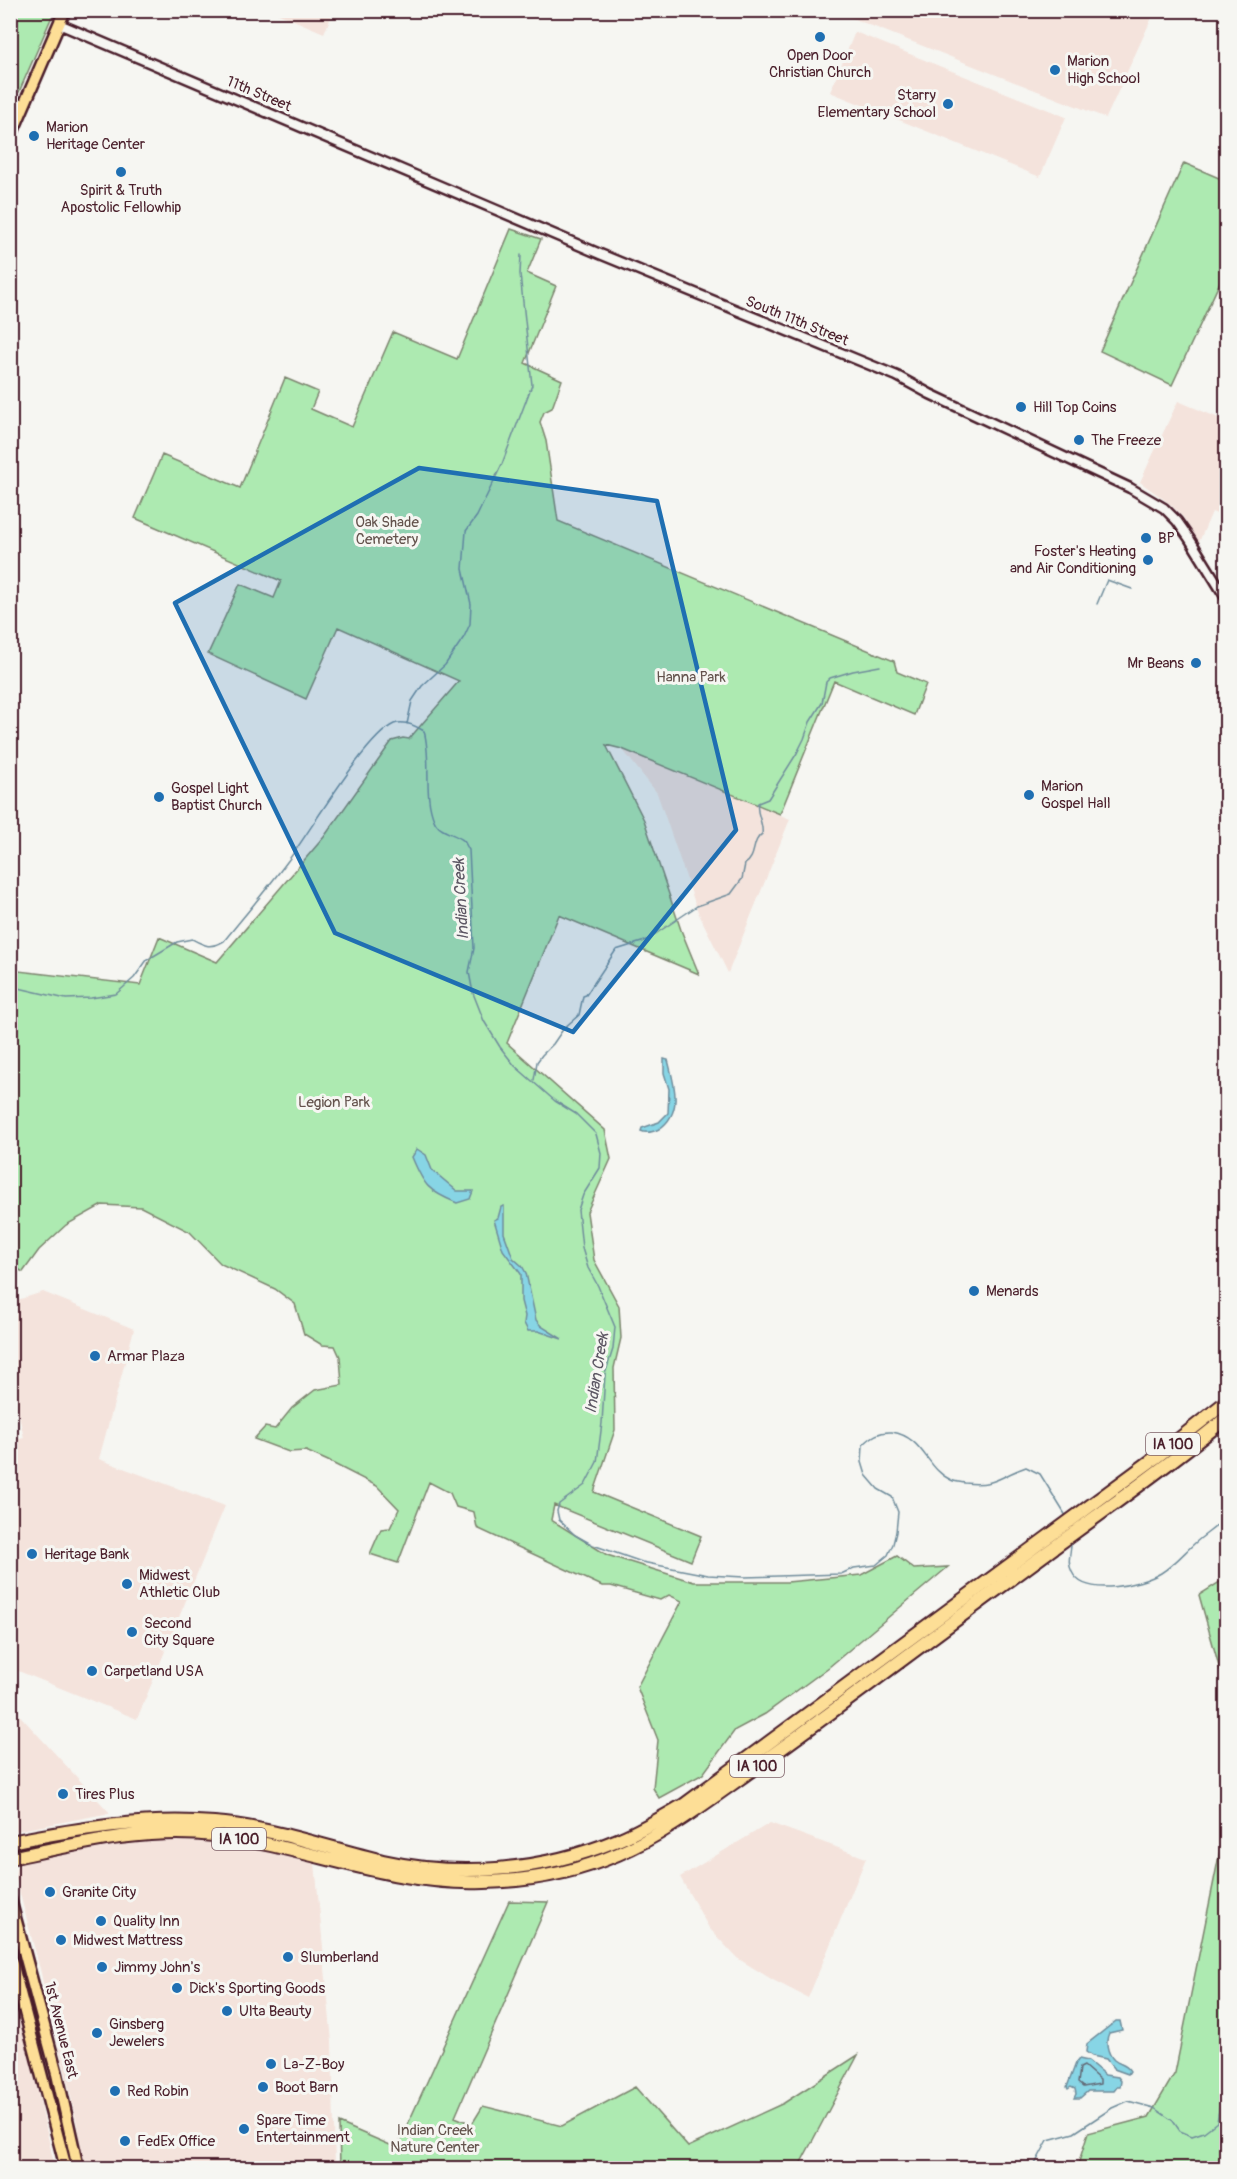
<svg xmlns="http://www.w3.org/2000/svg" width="1237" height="2179" font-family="Pangolin,sans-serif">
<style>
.built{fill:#f4e3dc}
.green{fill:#adeab1;stroke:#7c846e;stroke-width:1.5}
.water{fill:#87d5e5;stroke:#6f8c9b;stroke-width:1.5}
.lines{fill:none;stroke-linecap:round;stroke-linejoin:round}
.shore{stroke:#626875;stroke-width:1.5}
.stream{stroke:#6f8c9b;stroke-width:1.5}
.tertiary-casing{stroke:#4a1f2b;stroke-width:13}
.primary-casing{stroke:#4a1f2b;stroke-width:15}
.trunk-casing{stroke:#4a1f2b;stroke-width:16}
.tertiary{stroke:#f6f6f2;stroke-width:8}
.primary{stroke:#fdde96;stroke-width:10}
.trunk{stroke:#fdde96;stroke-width:12}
.marked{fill:#1f6fb2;fill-opacity:0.2;stroke:#1f6fb2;stroke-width:4.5;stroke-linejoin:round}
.poi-dot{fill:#1f6fb2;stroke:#f6f6f2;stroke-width:2}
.labels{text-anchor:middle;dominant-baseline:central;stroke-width:6;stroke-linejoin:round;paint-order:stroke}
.shield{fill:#f6f6f2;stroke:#7e6067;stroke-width:1.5}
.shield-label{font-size:14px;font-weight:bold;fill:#4a1f2b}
.poi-label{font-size:15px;fill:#4a1f2b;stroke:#f6f6f2;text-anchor:start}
.street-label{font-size:15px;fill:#4a1f2b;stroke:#f6f6f2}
.park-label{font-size:15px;fill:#63524c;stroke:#f6f6f2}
.water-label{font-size:16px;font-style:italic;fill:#5c5663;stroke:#f6f6f2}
</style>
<rect width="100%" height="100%" fill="#f6f6f2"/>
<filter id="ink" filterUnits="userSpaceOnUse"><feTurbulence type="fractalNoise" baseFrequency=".0167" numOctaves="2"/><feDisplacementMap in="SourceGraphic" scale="12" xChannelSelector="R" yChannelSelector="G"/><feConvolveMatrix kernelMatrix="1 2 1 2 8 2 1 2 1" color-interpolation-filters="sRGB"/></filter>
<g filter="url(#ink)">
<path class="built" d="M272 11H334L324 33Z
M834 11H1155L1106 118Z
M855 32 1066 117 1040 177 830 92Z
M1178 401 1226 421V518L1212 512 1199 542 1183 517 1169 503 1140 482Z
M622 749 790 819 728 973 698 912 657 793Z
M43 1292 134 1329 99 1459 225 1506 137 1719 11 1668V1441L24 1438 11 1380V1302Z
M11 1706 110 1813 11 1832Z
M770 1823 866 1858 808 1998 773 1980 737 1958 709 1928 680 1877Z
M150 1840H207L236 1844 315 1863 332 2042 335 2168H83L77 2124 64 2066 47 2003 41 1973 15 1875 16 1869 23 1860 104 1844Z
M11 1972 55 2168H11Z"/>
<path class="green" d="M11 10 46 11 53 14 19 92 11 89Z
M1184 163 1226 181V269L1172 385 1100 351Z
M511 229 541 239 527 273 556 286 525 363 562 380 552 408 544 412 540 422 546 441 558 521 894 661 897 672 926 684 914 715 834 681 780 814 622 749 606 745 644 820 681 930 699 974 559 915 507 1043 605 1130 611 1159 587 1212 594 1260 619 1306 621 1338 614 1368 615 1430 594 1492 701 1536 691 1561 554 1505 551 1520 607 1555 694 1582H787L861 1575 897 1556 914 1569 948 1567 829 1667 765 1714 735 1730 703 1774 659 1798 653 1788 658 1740 637 1687 682 1601 669 1595 660 1600 611 1586H602L477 1528 474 1512 456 1507 450 1493 429 1482 398 1563 370 1554 381 1529 390 1528 399 1509 377 1486 328 1461 306 1451 289 1452 254 1439 265 1427 275 1429 292 1408 315 1390 342 1385 340 1357 335 1346 322 1345 304 1334 295 1304 275 1289 221 1264 190 1232 141 1207 102 1205 66 1225 39 1250 23 1272 11 1265 10 970 140 985 159 937 217 962 324 837 392 741 403 738 409 739 459 681 338 627 306 699 208 654 240 584 274 598 281 581 135 518 162 455 240 488 285 378 318 392 311 409 352 427 393 332 457 359Z
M1226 1578V1691L1199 1595Z
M1226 1821V2168H1077L1088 2133 1149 2117 1175 2073Z
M509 1901 548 1902 455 2117 472 2124 483 2106 562 2126 635 2087 688 2147 784 2103 858 2055 798 2168H340L339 2123 397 2148Z"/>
<path class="water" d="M664 1059 668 1060C674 1084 684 1112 659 1129 653 1132 647 1134 641 1131L642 1128 659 1122 668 1113 669 1089 664 1073Z
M417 1149 426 1155 432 1170 457 1191H473L470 1199 457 1203C428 1191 424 1186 412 1157Z
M504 1206V1233L513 1258 522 1266 526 1273 536 1320 541 1326 562 1339 538 1331H528L524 1323 525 1316 521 1301V1274L503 1250 494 1220 498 1218 501 1207Z
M1116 2021H1120L1122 2030 1109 2033C1105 2041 1107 2053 1114 2060 1120 2065 1126 2064 1130 2071L1128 2074 1114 2069 1106 2059 1092 2056 1086 2052 1087 2044Z
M1079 2059 1088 2061 1105 2075 1118 2077 1121 2081 1120 2087H1117L1114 2091H1088L1080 2098H1074L1076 2094 1075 2089 1071 2087 1068 2089 1067 2087 1076 2063Z"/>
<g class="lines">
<path class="shore" d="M1084 2066 1100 2080V2084L1083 2087 1078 2083 1080 2068Z"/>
<path class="stream" d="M1097 604 1107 580 1132 589
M407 724 412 701 422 686 445 665 464 637 470 624 471 604 463 569 466 531 477 516 502 464 532 385 520 274 521 255
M10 986 66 999 91 998 116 994 134 978 147 960 177 942 192 939C205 946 210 949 224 941 245 915 267 889 287 862 310 832 365 737 394 724 404 720 416 726 424 731 432 759 423 794 434 820 439 833 455 833 464 841 466 844 467 847 469 850L474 948 469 972 473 993 484 1021 500 1047 515 1066 555 1101 576 1114 596 1134 601 1153 600 1168 583 1195 578 1210 582 1248 588 1268 598 1286 615 1327 613 1349 605 1374 602 1423 597 1462 585 1485 559 1504 557 1511 559 1520 575 1535 593 1545 642 1562 677 1569 708 1575 744 1577 841 1574 854 1568 876 1565 888 1555 893 1544 896 1532 898 1512 892 1497 878 1489 866 1475 862 1462 863 1445C871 1437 879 1431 892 1432 924 1437 926 1469 951 1480 955 1482 961 1482 965 1483 995 1487 1000 1476 1026 1467L1040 1474 1066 1516
M534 1080 537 1062 542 1055 553 1044 564 1028 579 1015 583 996 586 995 616 950 645 941 697 906 731 894 742 879 745 864C757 857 751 841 762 834 764 823 755 813 758 803L768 799 797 753 804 739 810 722 822 703 826 682 830 678 853 671 880 666
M1071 1541C1072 1552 1066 1560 1072 1572 1084 1598 1141 1585 1161 1573 1174 1565 1184 1553 1195 1543 1206 1533 1218 1527 1226 1516
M1033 2168 1048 2140 1074 2133 1112 2108 1128 2101 1154 2108 1173 2121 1180 2131 1192 2136 1204 2132 1217 2122 1224 2079 1226 2077"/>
<defs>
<path id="tertiary" d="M59 24 600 254 897 376 930 394 1130 488 1164 508 1177 521 1189 538 1226 598
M10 100 24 106"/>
<path id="primary" d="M10 138 65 10
M10 1899 57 2074 78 2168
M10 1955 66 2168"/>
<path id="trunk" d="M10 1842C77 1829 146 1817 214 1823 271 1827 327 1848 383 1861 459 1878 543 1871 615 1841 639 1832 661 1818 684 1805L1155 1458 1226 1402
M10 1858C77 1844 145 1827 214 1835 306 1846 391 1886 484 1882 529 1881 577 1872 618 1854 658 1837 694 1811 729 1786 776 1753 822 1719 868 1685 931 1638 993 1592 1056 1546 1113 1504 1172 1463 1226 1418"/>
</defs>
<use href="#tertiary" class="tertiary-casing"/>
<use href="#primary" class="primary-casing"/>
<use href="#trunk" class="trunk-casing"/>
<use href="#tertiary" class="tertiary"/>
<use href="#primary" class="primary"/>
<use href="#trunk" class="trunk"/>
</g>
</g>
<path class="marked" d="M419 468 657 501 736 830 573 1032 335 933 175 603Z"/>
<g class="poi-dot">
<circle cx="820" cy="37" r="6"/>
<circle cx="1055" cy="70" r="6"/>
<circle cx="948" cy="104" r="6"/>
<circle cx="34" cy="136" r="6"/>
<circle cx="121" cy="172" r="6"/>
<circle cx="1021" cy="407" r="6"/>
<circle cx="1079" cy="440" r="6"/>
<circle cx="1146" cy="538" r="6"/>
<circle cx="1148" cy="560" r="6"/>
<circle cx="1196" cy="663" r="6"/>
<circle cx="1029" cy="795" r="6"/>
<circle cx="159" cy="797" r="6"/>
<circle cx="974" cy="1291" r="6"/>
<circle cx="95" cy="1356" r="6"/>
<circle cx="32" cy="1554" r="6"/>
<circle cx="127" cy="1584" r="6"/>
<circle cx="132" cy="1632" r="6"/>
<circle cx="92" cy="1671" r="6"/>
<circle cx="63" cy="1794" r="6"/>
<circle cx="50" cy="1892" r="6"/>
<circle cx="101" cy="1921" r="6"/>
<circle cx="61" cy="1940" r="6"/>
<circle cx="288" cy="1957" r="6"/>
<circle cx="102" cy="1967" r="6"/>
<circle cx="177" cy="1988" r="6"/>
<circle cx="227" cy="2011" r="6"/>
<circle cx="97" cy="2033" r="6"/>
<circle cx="271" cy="2064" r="6"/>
<circle cx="263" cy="2087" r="6"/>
<circle cx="115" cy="2091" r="6"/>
<circle cx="244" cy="2129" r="6"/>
<circle cx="125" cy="2141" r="6"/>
</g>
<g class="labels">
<g class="shield">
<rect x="1146" y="1433" width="54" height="22" rx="4.5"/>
<rect x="730" y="1755" width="54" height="22" rx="4.5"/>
<rect x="212" y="1828" width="54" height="22" rx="4.5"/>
</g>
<g class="shield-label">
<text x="1173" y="1444">IA 100</text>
<text x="757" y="1766">IA 100</text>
<text x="239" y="1839">IA 100</text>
</g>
<g class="poi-label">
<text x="820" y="55" text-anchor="middle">Open Door<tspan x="820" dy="17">Christian Church</tspan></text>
<text x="1067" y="61">Marion<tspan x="1067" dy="17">High School</tspan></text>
<text x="936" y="95" text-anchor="end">Starry<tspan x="936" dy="17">Elementary School</tspan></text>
<text x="46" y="127">Marion<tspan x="46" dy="17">Heritage Center</tspan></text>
<text x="121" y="190" text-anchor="middle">Spirit &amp; Truth<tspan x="121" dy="17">Apostolic Fellowhip</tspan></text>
<text x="1033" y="407">Hill Top Coins</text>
<text x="1091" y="440">The Freeze</text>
<text x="1158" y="538">BP</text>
<text x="1136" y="551" text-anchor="end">Foster's Heating<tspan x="1136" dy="17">and Air Conditioning</tspan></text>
<text x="1184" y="663" text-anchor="end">Mr Beans</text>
<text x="1041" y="786">Marion<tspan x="1041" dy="17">Gospel Hall</tspan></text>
<text x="171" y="788">Gospel Light<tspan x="171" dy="17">Baptist Church</tspan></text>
<text x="986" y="1291">Menards</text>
<text x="107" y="1356">Armar Plaza</text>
<text x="44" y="1554">Heritage Bank</text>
<text x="139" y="1575">Midwest<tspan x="139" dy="17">Athletic Club</tspan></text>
<text x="144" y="1623">Second<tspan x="144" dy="17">City Square</tspan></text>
<text x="104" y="1671">Carpetland USA</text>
<text x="75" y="1794">Tires Plus</text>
<text x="62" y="1892">Granite City</text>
<text x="113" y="1921">Quality Inn</text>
<text x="73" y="1940">Midwest Mattress</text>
<text x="300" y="1957">Slumberland</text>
<text x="114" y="1967">Jimmy John's</text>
<text x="189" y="1988">Dick's Sporting Goods</text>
<text x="239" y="2011">Ulta Beauty</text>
<text x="109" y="2024">Ginsberg<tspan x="109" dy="17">Jewelers</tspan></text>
<text x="283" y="2064">La-Z-Boy</text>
<text x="275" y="2087">Boot Barn</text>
<text x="127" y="2091">Red Robin</text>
<text x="256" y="2120">Spare Time<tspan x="256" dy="17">Entertainment</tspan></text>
<text x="137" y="2141">FedEx Office</text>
</g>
<g class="street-label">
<text transform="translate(259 94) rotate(23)">11th Street</text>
<text transform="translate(797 321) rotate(22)">South 11th Street</text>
<text transform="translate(61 2030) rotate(76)">1st Avenue East</text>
</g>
<g class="park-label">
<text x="387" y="522">Oak Shade<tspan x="387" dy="17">Cemetery</tspan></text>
<text x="691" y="677">Hanna Park</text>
<text x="334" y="1102">Legion Park</text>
<text x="435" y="2130">Indian Creek<tspan x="435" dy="17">Nature Center</tspan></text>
</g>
<g class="water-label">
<text transform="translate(461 899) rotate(-93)">Indian Creek</text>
<text transform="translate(597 1373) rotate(-81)">Indian Creek</text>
</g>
</g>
<rect width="1237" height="2179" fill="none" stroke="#f6f6f2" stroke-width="36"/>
<rect x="18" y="18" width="1201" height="2143" fill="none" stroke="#4a1f2b" stroke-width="2" filter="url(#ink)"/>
</svg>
